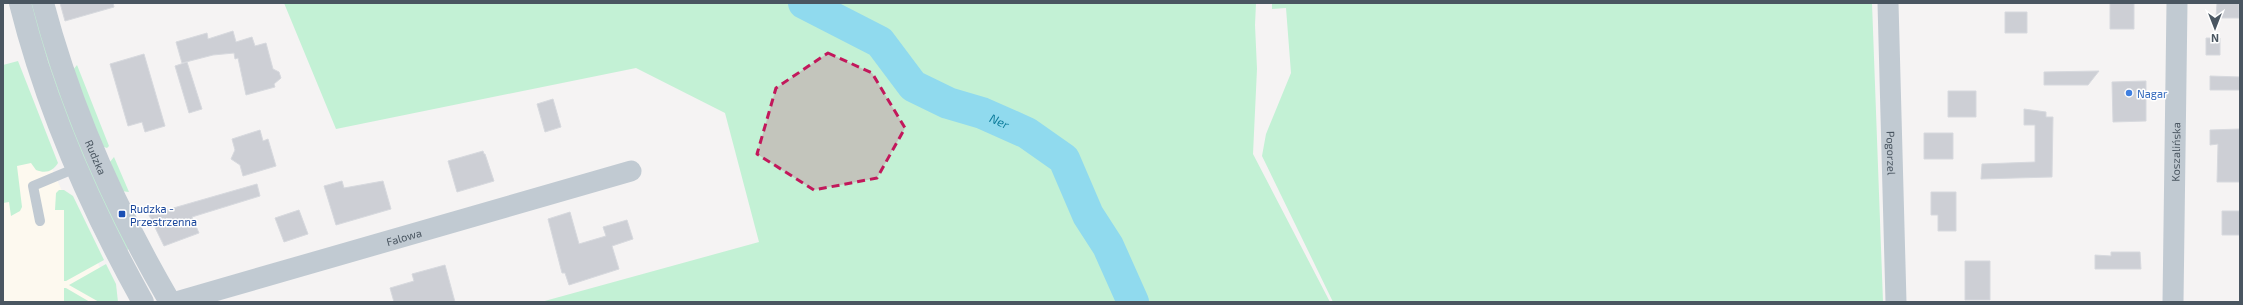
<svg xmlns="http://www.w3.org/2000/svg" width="2243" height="305" font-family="'Exo 2',sans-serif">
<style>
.commercial{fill:#fdf9ef}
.green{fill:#c3f1d5}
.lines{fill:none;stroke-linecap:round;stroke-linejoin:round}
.river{stroke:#90daee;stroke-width:32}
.building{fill:#cdcfd5;stroke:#d7d9de}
.service{stroke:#c1cad2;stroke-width:10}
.minor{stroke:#c1cad2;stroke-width:21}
.tertiary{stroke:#c1cad2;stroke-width:22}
.marked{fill:#c2185b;fill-opacity:0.2;stroke:#c2185b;stroke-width:3;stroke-dasharray:8 5;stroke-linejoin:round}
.shop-dot{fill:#3f7fe0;stroke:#fff;stroke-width:1.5}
.transit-dot{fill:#1a4fb4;stroke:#fff;stroke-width:1.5}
.labels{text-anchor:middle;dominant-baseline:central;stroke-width:3;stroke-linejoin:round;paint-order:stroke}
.shop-label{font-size:11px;fill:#366cbe;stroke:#fff;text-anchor:start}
.street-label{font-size:11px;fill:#4a5661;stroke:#fff}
.transit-label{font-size:11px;fill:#164399;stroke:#fff;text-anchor:start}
.water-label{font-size:12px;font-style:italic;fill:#0c7c9b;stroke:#fff}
</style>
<rect width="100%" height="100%" fill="#f5f3f3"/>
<path class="commercial" d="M45 153 71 211 109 285 110 302H3V166Z"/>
<path class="green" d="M29 3H33L129 249 125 251 70 129Z
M284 3H1256L1255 25 1257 69 1253 154 1330 302H541L759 242 725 113 636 68 336 129Z
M1272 3H1872L1883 302H1333L1262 156 1266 134 1291 73 1286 8 1272 9Z
M18 61 58 163C53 171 46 174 36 170L31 163 17 166 22 207 20 211 11 216 9 202 3 203V65Z
M77 65 109 146 107 148 101 146 73 70Z
M114 157 129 192 121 191 109 163Z
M64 190 73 196 104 260 66 281H64V210H55L56 193 59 190Z
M106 264 116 284 118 302H99L69 285Z
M64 288H66L90 302H64Z"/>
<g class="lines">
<path class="river" id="s1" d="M804 3 880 42 913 86 948 103 982 113 1027 133 1064 159 1088 215 1108 246 1133 302"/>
</g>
<path class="building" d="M60 3H113L114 7 65 21Z
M2110 3H2134V29H2110Z
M2217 3H2239V18H2216Z
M2005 12H2027V33H2005Z
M233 31 236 42 252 37 255 46 266 43 273 69 279 72 281 78 274 84 275 87 246 95 238 58 235 59 234 53 213 55 182 63 176 42 207 33 208 39Z
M2206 38H2220V55H2206Z
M144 54 165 126 145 132 142 122 128 126 110 64Z
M187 62 202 109 189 113 175 66Z
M2099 71 2088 85H2044V72Z
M2210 76 2240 77V90H2210Z
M2146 81V121L2113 122 2112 82Z
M1948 91H1976V117H1948Z
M553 99 561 127 545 132 537 104Z
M2024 109 2046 112V117H2053L2052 177 1981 179 1982 164 2035 162V125H2024Z
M2240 129V182H2217L2218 144 2210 145V130Z
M260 130 263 141 268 139 276 166 243 176 240 165 231 159 235 150 232 139Z
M1924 133H1953V159H1924Z
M483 151 484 154H485L494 181 457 192 448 161Z
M342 181 344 188 383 181 391 209 336 225 324 186Z
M257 184 260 196 192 217 199 233 164 246 149 215Z
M1931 192H1956V231H1938V215H1931Z
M299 210 308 234 284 242 275 218Z
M2222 211H2240V235H2222Z
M570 212 579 244 606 236 603 227 627 220 633 239 612 246 619 269 569 285 565 273H562L548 219Z
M2111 252H2140L2141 269H2095V255L2111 256Z
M1965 261H1990V300H1965Z
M445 265 455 302H394L390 288 414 281 412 274Z"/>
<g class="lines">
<path class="service" d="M40 221 33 186 76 168"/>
<g class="minor">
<path id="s2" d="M1888 3 1896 302"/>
<path id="s3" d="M176 302 631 171"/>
<path id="s4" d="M2173 302 2177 3"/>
</g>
<g class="tertiary">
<path d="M20 3C46 108 90 207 143 302"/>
<path id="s5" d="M43 3C71 109 115 208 170 302"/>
</g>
</g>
<path class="marked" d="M828 53 872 73 905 128 877 178 814 190 757 154 776 88Z"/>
<circle class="shop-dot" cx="2129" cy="93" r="4"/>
<rect class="transit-dot" x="118" y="210" width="8" height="8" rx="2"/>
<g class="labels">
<g class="shop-label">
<text x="2137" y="93">Nagar</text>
</g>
<g class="street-label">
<text stroke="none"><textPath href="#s2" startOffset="150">Pogorzel</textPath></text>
<text stroke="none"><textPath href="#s4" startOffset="150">Koszalińska</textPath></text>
<text stroke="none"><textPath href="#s5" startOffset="163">Rudzka</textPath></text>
<text stroke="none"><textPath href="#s3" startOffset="237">Falowa</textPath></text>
</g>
<g class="transit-label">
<text x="130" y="208">Rudzka -<tspan x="130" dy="13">Przestrzenna</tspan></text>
</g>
<g class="water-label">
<text stroke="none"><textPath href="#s1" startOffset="234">Ner</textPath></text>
</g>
</g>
<rect width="2243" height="305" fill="none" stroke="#4a5661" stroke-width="8"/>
<g transform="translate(2215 28) rotate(180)" stroke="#ffffff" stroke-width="3" paint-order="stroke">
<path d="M0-3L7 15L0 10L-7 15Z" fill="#4a5661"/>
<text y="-6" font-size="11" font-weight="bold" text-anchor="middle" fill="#4a5661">N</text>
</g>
</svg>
